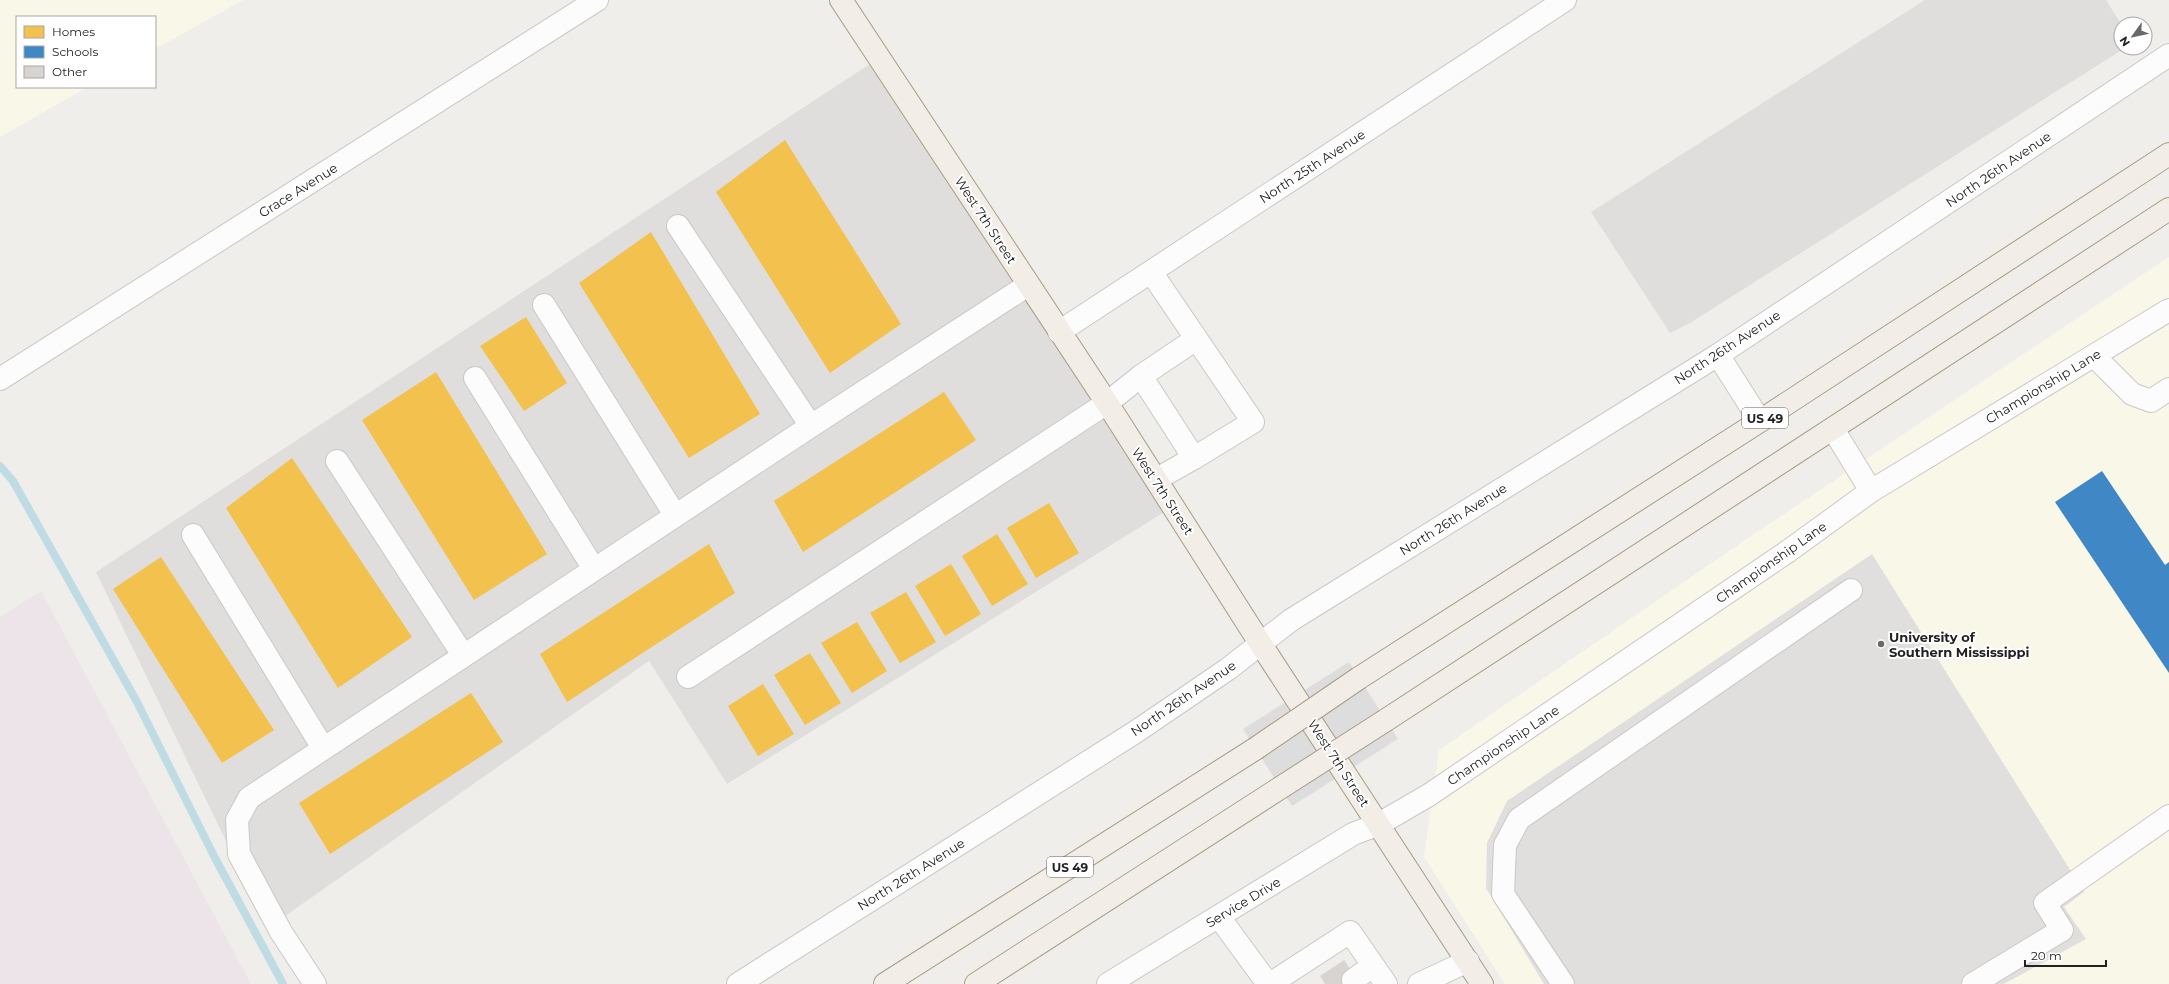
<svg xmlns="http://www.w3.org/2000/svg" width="2169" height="984" font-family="Montserrat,sans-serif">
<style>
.residential{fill:#dfdedc}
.industrial{fill:#ede4e9}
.education{fill:#f8f7e8}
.parking{fill:#e0dfde}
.pier{fill:#dedddd}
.homes{fill:#f2c14e}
.schools{fill:#3f88c5}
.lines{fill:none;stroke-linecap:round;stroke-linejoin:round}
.stream{stroke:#bfdbe3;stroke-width:8}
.building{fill:#d7d4d2}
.minor-casing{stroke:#c9c8c7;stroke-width:24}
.major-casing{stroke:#a79c86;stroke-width:24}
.minor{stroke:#fdfcfc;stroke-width:22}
.major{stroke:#f3ede7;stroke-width:22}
.major-bridge-casing{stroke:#a79c86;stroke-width:24;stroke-linecap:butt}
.major-bridge{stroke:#f3ede7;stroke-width:22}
.poi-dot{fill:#6a6968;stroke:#fff;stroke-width:1.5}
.labels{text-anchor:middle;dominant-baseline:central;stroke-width:4;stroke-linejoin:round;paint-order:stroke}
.shield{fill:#fff;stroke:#646464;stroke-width:1}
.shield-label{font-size:12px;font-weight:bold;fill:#222}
.street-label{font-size:13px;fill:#222;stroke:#fff}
.poi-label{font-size:13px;font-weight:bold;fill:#222;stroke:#fff;text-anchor:start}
</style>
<rect width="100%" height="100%" fill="#f0eeeb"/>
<path class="residential" d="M1925 0H2106L2121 24V48H2125L1690 323 1670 333 1591 212Z
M879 58 1174 506 727 784 649 661 268 928 96 572Z"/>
<path class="industrial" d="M41 591 251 984H0V617Z"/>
<path class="education" d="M0 0H243L155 49V17H17V87H88L0 137Z
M2169 257V984H1505L1424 857 1439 750 1748 538Z"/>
<path class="parking" d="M1872 554 2084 892 2064 907 2086 939 2004 984H1544L1486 888 1487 843 1507 801Z"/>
<path class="pier" d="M1349 662 1398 739 1292 806 1243 729Z"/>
<path class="homes" d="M785 140 901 324 830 373 716 192Z
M651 232 760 414 689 458 579 283Z
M526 317 567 383 524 411 480 346Z
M436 372 547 554 474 600 362 420Z
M944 392 976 440 803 552 774 501Z
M292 458 412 637 338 688 226 508Z
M1049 503 1079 553 1036 578 1007 528Z
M997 534 1028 584 992 606 962 556Z
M709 544 735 593 567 702 540 654Z
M161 557 274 730 222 763 113 589Z
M951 564 981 614 945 636 915 586Z
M906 592 936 642 900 663 870 613Z
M857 622 887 671 852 693 821 643Z
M810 653 841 703 805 725 774 675Z
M763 684 794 734 758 756 728 706Z
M471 693 503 742 330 854 299 803Z"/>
<path class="schools" d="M2102 471 2165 565 2169 562V673L2055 502Z"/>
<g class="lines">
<path class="stream" d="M0 466 13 481 137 702 215 858 283 984"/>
</g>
<path class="building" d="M1344 960 1360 984H1325L1320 976Z"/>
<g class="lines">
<defs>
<path id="minor" d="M678 226 811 426
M1151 272 1253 422 1194 458
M544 305 675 515
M1059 332 1565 0
M1718 355 1760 421
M2094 356 2132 394 2151 401 2169 389
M1141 376 1196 339
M475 378 594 569
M0 379 597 0
M1833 429 1871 491
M337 461 463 655
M193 535 323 748
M688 677 1107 403 1141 376 1194 458 1157 479
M1219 917 1268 984
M1353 980 1373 966
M315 984 281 932 239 854 237 820 249 798 811 426 1028 285
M738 984 1137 731 1228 669 1291 620 1718 355 2169 55
M1108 984 1353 834 1379 824 1429 795 1787 552 1871 491 2169 310
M1270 984 1350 932 1386 984
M1419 984 1468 961
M1563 984 1503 894 1505 845 1519 819 1851 590
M1973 984 2062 930 2045 903 2169 816"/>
<path id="major" d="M841 0 1107 403 1260 643 1482 984
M1359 678 1760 421 2169 154
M1386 720 2169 209
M885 984 1255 749
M976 984 1280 788"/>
</defs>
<use href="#minor" class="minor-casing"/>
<use href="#major" class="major-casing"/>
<use href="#minor" class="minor"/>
<use href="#major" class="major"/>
<defs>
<path id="major-bridge" d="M1255 749 1359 678
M1280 788 1386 720"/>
</defs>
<use href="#major-bridge" class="major-bridge-casing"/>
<use href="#major-bridge" class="major-bridge"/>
</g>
<circle class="poi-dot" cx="1881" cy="644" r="4"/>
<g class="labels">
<g class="shield">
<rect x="1742" y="408" width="46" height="20" rx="3"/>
<rect x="1047" y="857" width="46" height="20" rx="3"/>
</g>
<g class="shield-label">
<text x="1765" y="418">US 49</text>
<text x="1070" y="867">US 49</text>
</g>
<g class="street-label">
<text transform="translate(1312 166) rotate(-33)">North 25th Avenue</text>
<text transform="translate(1998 169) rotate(-34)">North 26th Avenue</text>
<text transform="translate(298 190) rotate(-32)">Grace Avenue</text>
<text transform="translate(986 220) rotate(57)">West 7th Street</text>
<text transform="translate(1727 347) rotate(-33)">North 26th Avenue</text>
<text transform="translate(2043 386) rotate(-31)">Championship Lane</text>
<text transform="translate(1163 491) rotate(57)">West 7th Street</text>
<text transform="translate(1453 519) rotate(-32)">North 26th Avenue</text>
<text transform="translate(1771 562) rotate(-35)">Championship Lane</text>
<text transform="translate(1183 698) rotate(-34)">North 26th Avenue</text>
<text transform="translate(1503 745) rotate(-34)">Championship Lane</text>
<text transform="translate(1339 763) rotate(57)">West 7th Street</text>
<text transform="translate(911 874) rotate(-32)">North 26th Avenue</text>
<text transform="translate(1243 902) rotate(-31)">Service Drive</text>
</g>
<g class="poi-label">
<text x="1889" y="637">University of<tspan x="1889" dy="15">Southern Mississippi</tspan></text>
</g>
</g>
<rect x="16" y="16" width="140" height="72" fill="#ffffff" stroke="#a7a7a7"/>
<rect x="24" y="26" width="20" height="12" fill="#f2c14e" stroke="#a7a7a7"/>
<text x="52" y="36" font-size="12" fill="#222222">Homes</text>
<rect x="24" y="46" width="20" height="12" fill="#3f88c5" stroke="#a7a7a7"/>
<text x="52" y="56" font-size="12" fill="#222222">Schools</text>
<rect x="24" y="66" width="20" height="12" fill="#d7d4d2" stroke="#a7a7a7"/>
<text x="52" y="76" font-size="12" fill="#222222">Other</text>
<g transform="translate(2133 36) rotate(237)"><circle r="19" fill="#ffffff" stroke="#a7a7a7"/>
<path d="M0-3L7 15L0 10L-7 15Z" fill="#6a6968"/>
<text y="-6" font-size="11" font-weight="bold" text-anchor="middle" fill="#222222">N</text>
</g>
<path d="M2025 960v6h81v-6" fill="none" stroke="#222222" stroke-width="2"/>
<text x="2031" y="960" font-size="12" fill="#222222" stroke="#ffffff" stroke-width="3" paint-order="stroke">20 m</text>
</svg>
